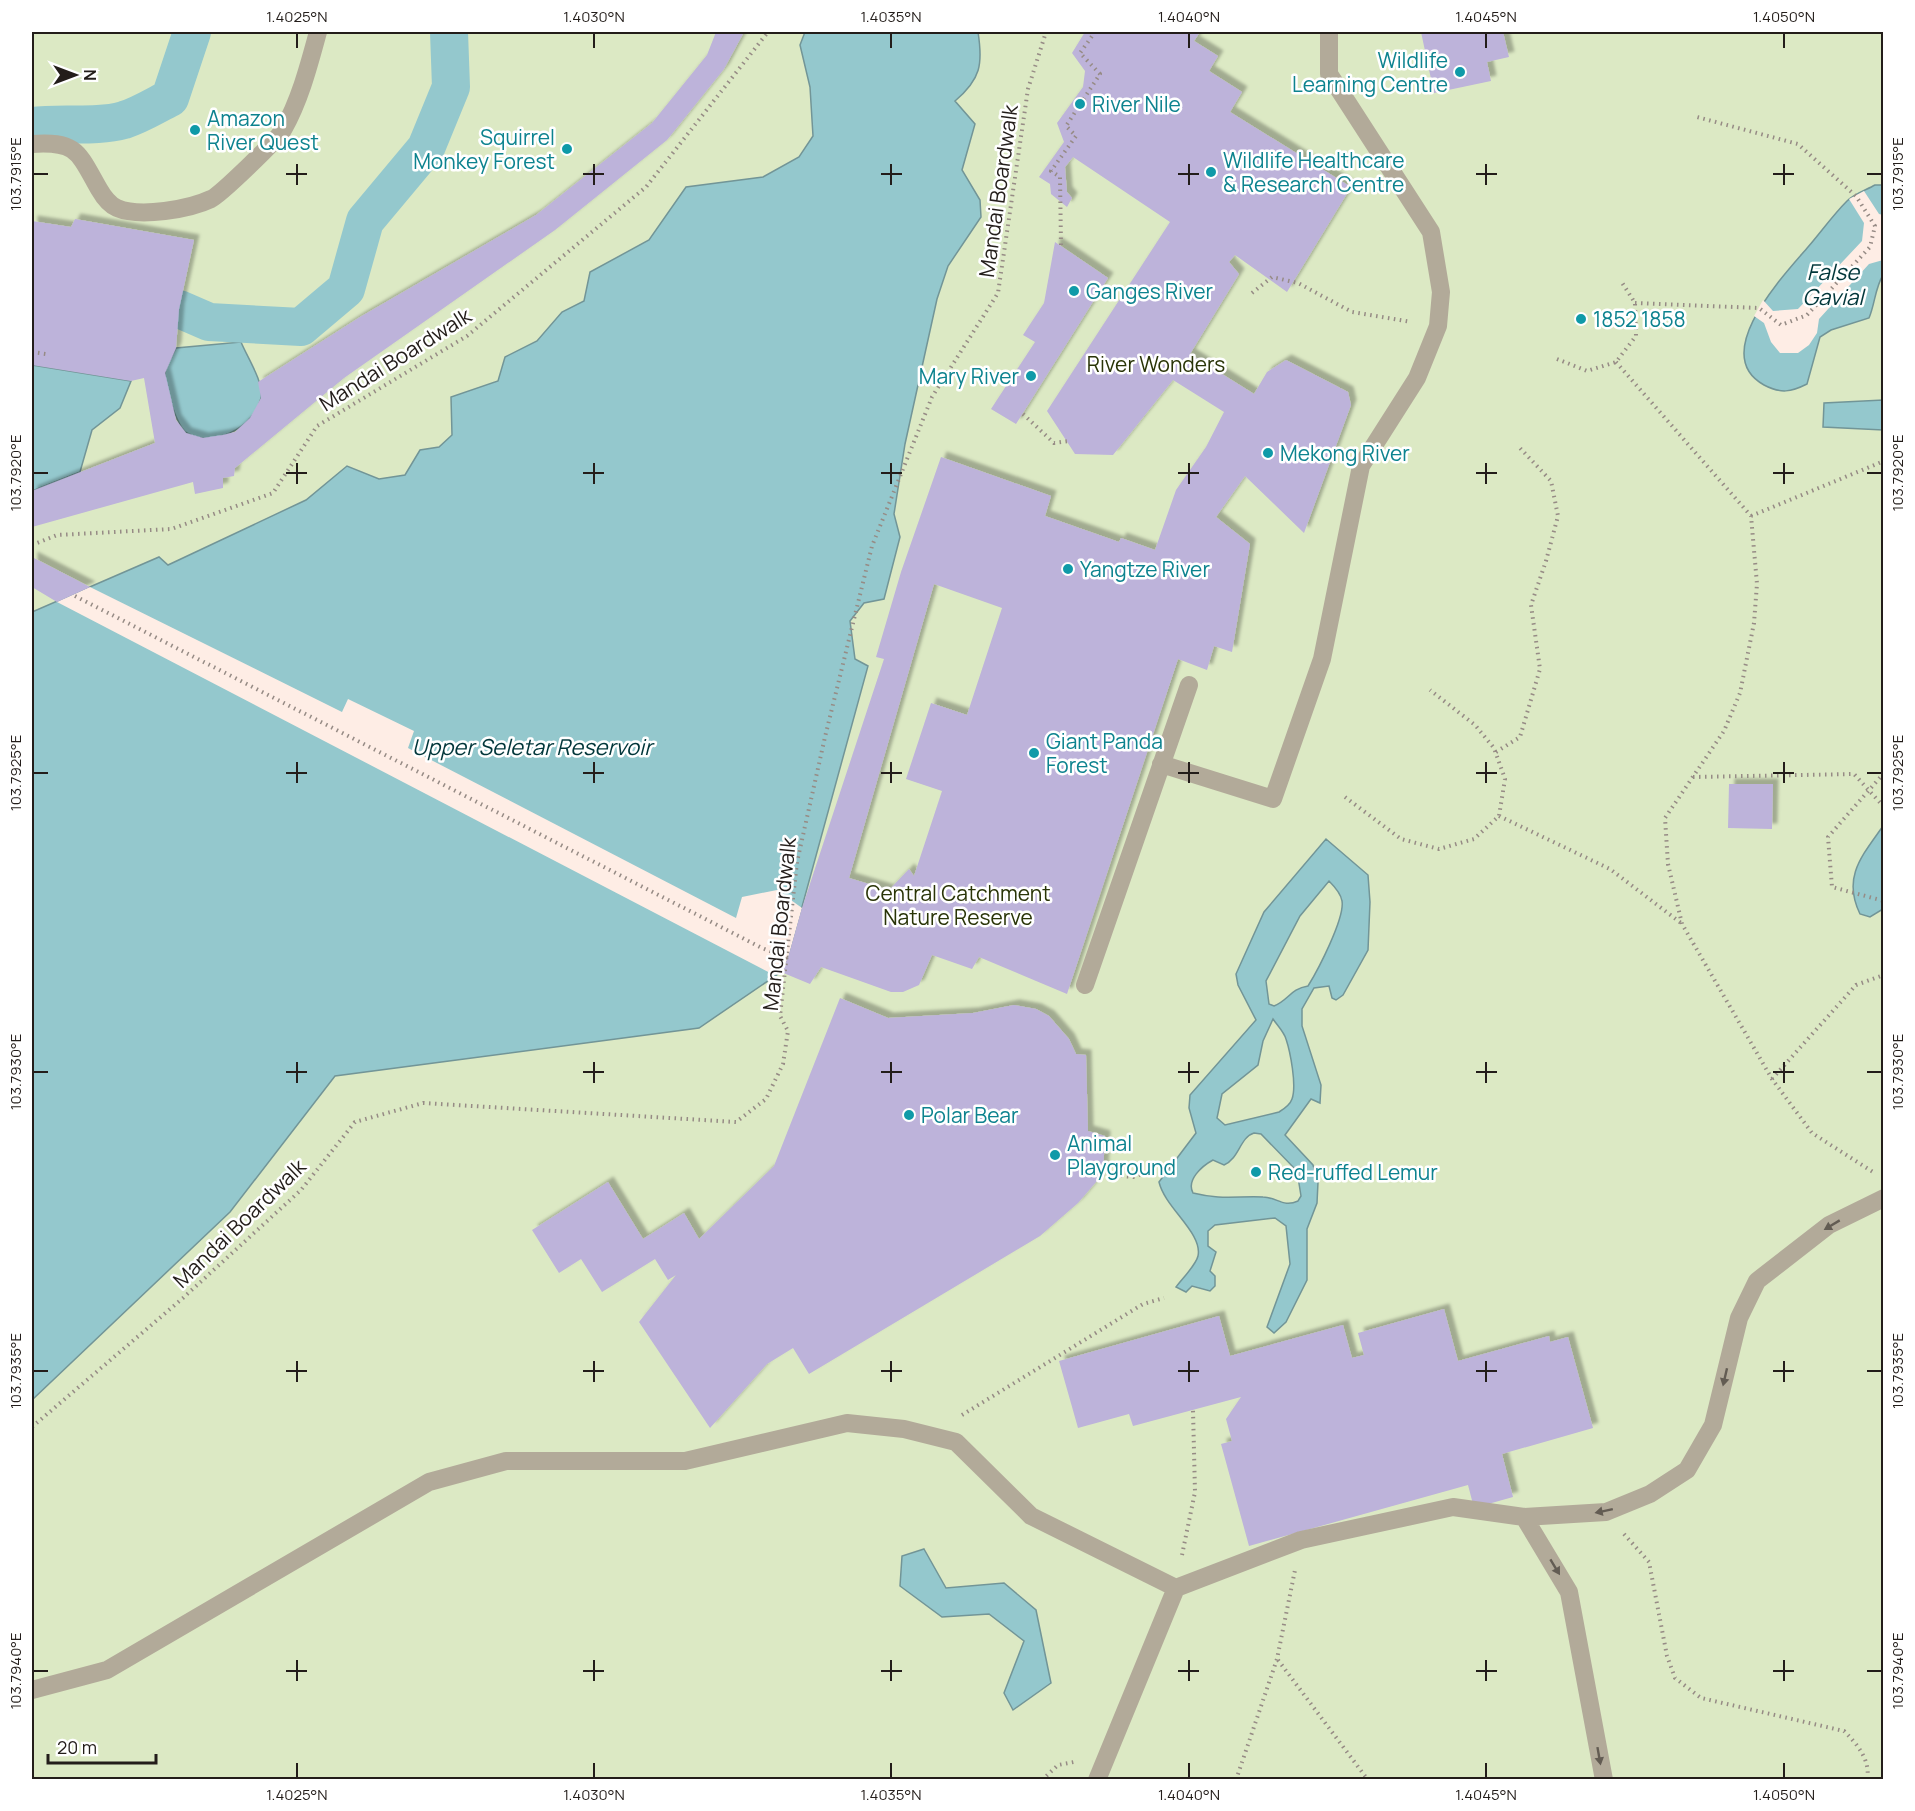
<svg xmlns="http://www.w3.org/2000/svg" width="1915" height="1811" font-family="Manrope,sans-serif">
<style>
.green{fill:#dce9c4}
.water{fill:#94c8cd;stroke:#729597;stroke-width:1.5;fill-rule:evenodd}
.pier{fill:#feede5}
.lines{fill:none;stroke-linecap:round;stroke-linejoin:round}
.canal{stroke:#94c8cd;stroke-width:38}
.building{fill:#bdb3da;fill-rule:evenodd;filter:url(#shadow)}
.path{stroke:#968b85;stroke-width:4;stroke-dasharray:1.5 4.5;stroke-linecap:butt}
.service{stroke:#b2aa99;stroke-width:18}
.path-bridge{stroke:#968b85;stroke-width:4;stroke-dasharray:1.5 4.5;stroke-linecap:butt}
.oneway{fill:#635c53}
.ticks{fill:none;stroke:#231d1a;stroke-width:2}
.culture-dot{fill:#0f9aa8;stroke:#fff;stroke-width:2}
.labels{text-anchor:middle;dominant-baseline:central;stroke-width:5;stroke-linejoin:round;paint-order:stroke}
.culture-label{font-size:21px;fill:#0d838f;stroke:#fff;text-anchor:start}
.street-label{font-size:21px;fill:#231d1a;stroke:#fff}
.park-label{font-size:21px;fill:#293407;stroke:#fff}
.water-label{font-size:22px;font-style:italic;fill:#01363a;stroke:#fff}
.neatline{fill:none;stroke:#231d1a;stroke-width:2}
.ticks-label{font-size:15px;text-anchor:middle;fill:#231d1a}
</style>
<defs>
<filter id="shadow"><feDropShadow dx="5.5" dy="-5.5" stdDeviation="1.5" flood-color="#0004"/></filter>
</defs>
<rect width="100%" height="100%" fill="#feede5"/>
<path class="green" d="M32 32H1883V1779L32 1780Z"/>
<path class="water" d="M805 32H978C983 64 981 79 955 101L975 124 962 170 980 200 981 217 948 266 937 299 905 444 894 514 900 537 884 599 864 603 850 621 855 659 868 666 788 958 781 972 699 1028 335 1076 230 1212 32 1400V612L159 557 168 565 306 500 347 466 379 479 405 475 420 450 439 447 452 435 451 397 498 381 505 357 537 341 562 312 584 301 590 272 649 240 686 187 763 177 799 157 813 136 810 87 800 45Z
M1875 185H1883V275C1875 288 1875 304 1869 318L1831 330 1820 337 1807 384C1791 392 1781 394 1764 385 1708 354 1785 274 1808 247 1821 232 1833 215 1847 201 1854 194 1866 190 1875 185Z
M241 342C247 357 264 382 261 398 255 427 212 449 187 433 177 427 164 385 165 374 165 366 173 355 176 348Z
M32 365 131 381 120 408 92 430 80 472 32 491Z
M1883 400V430L1823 427 1824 403Z
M1883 826V909L1870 917 1860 914C1842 877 1862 856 1883 826Z
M1326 839 1368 875 1370 902 1368 950 1343 995 1336 1000 1332 998 1329 986 1314 988 1302 1009V1026L1321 1085 1320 1103 1311 1099 1285 1135 1313 1165 1318 1182 1317 1203 1307 1229V1280L1286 1322 1274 1333 1267 1327 1290 1264 1286 1226 1275 1218 1215 1225 1208 1231V1246L1216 1252 1210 1271 1215 1276V1286L1210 1291 1192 1286 1186 1292 1176 1287C1182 1279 1196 1265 1198 1256 1203 1233 1165 1208 1159 1182L1196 1133 1189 1108 1190 1095 1256 1020 1238 985 1236 974 1264 912ZM1329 881C1334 886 1341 894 1342 901 1345 918 1318 970 1308 986 1290 989 1289 1000 1274 1006L1269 1004 1266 981 1300 916ZM1273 1019C1277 1025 1284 1032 1286 1039 1290 1051 1297 1085 1292 1099 1290 1105 1284 1109 1279 1112L1225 1125 1217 1118 1222 1094 1258 1065 1263 1041ZM1254 1133 1261 1134 1297 1171 1301 1196 1298 1201C1283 1208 1277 1197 1263 1197 1236 1196 1221 1200 1193 1193 1186 1180 1202 1166 1213 1160L1224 1165C1239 1159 1240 1137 1254 1133Z
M924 1549 946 1588 1004 1583 1036 1610 1051 1683 1013 1710 1004 1693 1024 1641 989 1614 942 1617 900 1586 902 1556Z"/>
<path class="pier" d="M1864 191 1879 214 1883 215V260L1869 264 1819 319 1817 333 1809 345 1798 353H1780L1771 342 1764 323 1754 316 1763 300 1773 311 1798 309 1862 241 1864 223 1849 199Z
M90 587 342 712 348 699 414 731 408 748 736 918 742 897 777 890 802 908 788 958 781 972 774 975 57 602Z"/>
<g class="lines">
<path class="canal" d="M32 126C62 122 95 128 124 120 140 115 156 105 170 98L192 32
M179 309 209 322 301 327 346 289 365 221 426 148 451 87 449 32"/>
</g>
<path class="building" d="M716 32H744L724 69 667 140 555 230 344 378 235 468 234 476 223 478V488L195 494 193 482 32 527V491L155 443 144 378 131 381 32 365V221L71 227 75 219 194 240 179 309 176 348 165 373 176 420 186 433 203 438 223 435 235 432 250 418 261 398 258 382 360 317 536 215 652 123 707 55Z
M1085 32H1200L1194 41 1218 56 1209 71 1242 92 1230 112 1351 187 1287 292 1235 255 1229 262 1239 274 1190 354 1254 394 1267 372 1286 360 1348 392 1351 405 1304 533 1245 476 1216 517 1250 544 1232 652 1214 646 1207 670 1178 659 1067 994 979 957 972 969 932 955 919 985 903 992H891L821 967 810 984 781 972 788 958 802 908 884 659 876 657 901 572 941 457 1051 496 1045 516 1119 542 1121 538 1155 550 1176 490 1206 447 1224 412 1173 380 1113 455 1075 454 1047 411 1170 222 1073 157 1065 167 1067 192 1072 198 1067 207 1051 194 1050 184 1039 177 1064 142 1057 123 1083 87 1085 71 1072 53ZM934 584 1002 608 967 715 931 703 906 779 942 791 914 876 909 869 889 890 849 878Z
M1421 32H1503L1509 57 1487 62 1491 81 1434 93Z
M1055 242 1108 278 1016 424 991 409 1035 342 1023 335 1044 303Z
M32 557 90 587 57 602 32 587Z
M1729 784H1773L1772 829 1728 828Z
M840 998 888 1018 973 1013 1014 1005 1036 1009 1049 1016 1069 1039 1076 1054 1086 1055 1088 1131 1105 1136 1103 1174 1078 1203 1040 1236 809 1374 793 1348 767 1364 710 1428 639 1322 676 1275 668 1280 655 1259 602 1292 581 1259 559 1273 532 1230 608 1182 643 1239 684 1213 699 1239 774 1166Z
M1444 1309 1458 1361 1549 1336 1550 1342 1568 1337 1593 1428 1502 1454 1513 1497 1474 1508 1468 1485 1249 1546 1221 1444 1232 1441 1226 1419 1241 1397 1133 1426 1129 1414 1078 1428 1059 1361 1219 1316 1230 1356 1343 1325 1352 1358 1364 1355 1358 1333Z"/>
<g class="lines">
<path class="path" d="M1061 245 1060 177 1051 171 1076 136 1066 126 1100 74 1080 53 1095 32
M1252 293 1272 277 1298 283 1352 312 1411 322
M1635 303 1759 308 1781 325 1807 315 1870 247 1875 226 1856 196 1798 144 1697 117
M32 352 46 354
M1557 359 1587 371 1616 362 1636 336 1635 303 1621 281
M1616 362 1751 516 1757 584 1754 623 1740 693 1724 731 1665 818 1668 864 1682 924 1772 1079 1812 1133 1873 1172
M1023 414 1054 443 1069 441
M1751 516 1884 461
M32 545 57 535 171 529 273 493 317 426 467 336 646 187 768 32
M1496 752 1520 737 1540 669 1531 605 1546 561 1558 516 1551 481 1520 448
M1693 777 1854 774 1884 807
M1345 797 1401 839 1439 849 1474 839 1499 816 1505 779 1494 748 1475 725 1430 690
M1499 816 1610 869 1681 923
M1772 1079 1856 985 1884 975
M1103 1174 1133 1177 1154 1170
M962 1415 1143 1304 1164 1298
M32 1427 183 1298 301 1190 355 1122 423 1103 736 1122 766 1099 783 1064 788 1031 780 1016 797 862 825 737 872 546 932 397 998 293 1028 89 1046 32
M1624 1534 1649 1562 1667 1656 1675 1678 1701 1698 1844 1731C1857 1744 1871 1760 1867 1780
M1182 1555 1195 1492 1193 1410
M1278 1660 1368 1780
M1042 1780 1058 1765 1074 1762
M1236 1780 1277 1659 1295 1570"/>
<path class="service" d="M32 144C77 141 78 152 99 189 103 196 110 205 117 208 140 218 190 209 211 199 220 195 278 139 283 130 300 100 309 65 318 32
M1161 764 1273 799 1322 659 1361 466 1417 378 1438 326 1441 292 1431 232 1329 74V32
M1085 985 1189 685
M1524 1517 1569 1592 1604 1780
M32 1690 107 1670 429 1482 506 1461H685L847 1423 904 1429 956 1442 1031 1516 1176 1588
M1097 1780 1176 1588 1301 1540 1453 1507 1524 1517 1606 1512 1650 1494 1687 1470 1713 1425 1739 1318 1757 1281 1829 1225 1884 1198"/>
<path class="path-bridge" d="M75 596 762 948 788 958
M1884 773 1828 837 1832 887 1884 901"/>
</g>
<defs><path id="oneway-solid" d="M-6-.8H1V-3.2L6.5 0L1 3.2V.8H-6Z" transform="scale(1.5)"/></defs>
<g class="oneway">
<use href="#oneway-solid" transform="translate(1832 1225) rotate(149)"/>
<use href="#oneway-solid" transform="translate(1725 1377) rotate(103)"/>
<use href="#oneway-solid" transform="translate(1604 1511) rotate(168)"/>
<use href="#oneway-solid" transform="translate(1555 1567) rotate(59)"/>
<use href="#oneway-solid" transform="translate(1599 1756) rotate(80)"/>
</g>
<path class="ticks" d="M297 33V48M594 33V48M891 33V48M1189 33V48M1486 33V48M1784 33V48M297 164V185M594 164V185M891 164V185M1189 164V185M1486 164V185M1784 164V185M33 174H48M286 174H307M583 174H604M881 174H902M1178 174H1199M1476 174H1497M1773 174H1794M1867 174H1882M297 463V484M594 463V484M891 463V484M1189 463V484M1486 463V484M1784 463V484M33 473H48M286 473H307M583 473H604M881 473H902M1178 473H1199M1476 473H1497M1773 473H1794M1867 473H1882M297 762V783M594 762V783M891 762V783M1189 762V783M1486 762V783M1784 762V783M33 773H48M286 773H307M583 773H604M881 773H902M1178 773H1199M1476 773H1497M1773 773H1794M1867 773H1882M297 1062V1083M594 1062V1083M891 1062V1083M1189 1062V1083M1486 1062V1083M1784 1062V1083M33 1072H48M286 1072H307M583 1072H604M881 1072H902M1178 1072H1199M1476 1072H1497M1773 1072H1794M1867 1072H1882M297 1361V1382M594 1361V1382M891 1361V1382M1189 1361V1382M1486 1361V1382M1784 1361V1382M33 1371H48M286 1371H307M583 1371H604M881 1371H902M1178 1371H1199M1476 1371H1497M1773 1371H1794M1867 1371H1882M297 1660V1681M594 1660V1681M891 1660V1681M1189 1660V1681M1486 1660V1681M1784 1660V1681M33 1671H48M286 1671H307M583 1671H604M881 1671H902M1178 1671H1199M1476 1671H1497M1773 1671H1794M1867 1671H1882M297 1763V1778M594 1763V1778M891 1763V1778M1189 1763V1778M1486 1763V1778M1784 1763V1778"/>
<g class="culture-dot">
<circle cx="1460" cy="72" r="6"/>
<circle cx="1080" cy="104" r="6"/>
<circle cx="195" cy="130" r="6"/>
<circle cx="567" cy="149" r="6"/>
<circle cx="1211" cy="172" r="6"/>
<circle cx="1074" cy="291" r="6"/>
<circle cx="1581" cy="319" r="6"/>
<circle cx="1031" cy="376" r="6"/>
<circle cx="1268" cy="453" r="6"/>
<circle cx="1068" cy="569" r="6"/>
<circle cx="1034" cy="753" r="6"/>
<circle cx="909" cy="1115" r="6"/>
<circle cx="1055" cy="1155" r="6"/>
<circle cx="1256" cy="1172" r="6"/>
</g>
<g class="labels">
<g class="culture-label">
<text x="1448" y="60" text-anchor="end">Wildlife<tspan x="1448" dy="24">Learning Centre</tspan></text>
<text x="1092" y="104">River Nile</text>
<text x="207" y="118">Amazon<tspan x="207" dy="24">River Quest</tspan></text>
<text x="555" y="137" text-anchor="end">Squirrel<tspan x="555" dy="24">Monkey Forest</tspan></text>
<text x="1223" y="160">Wildlife Healthcare<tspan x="1223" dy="24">&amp; Research Centre</tspan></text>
<text x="1086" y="291">Ganges River</text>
<text x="1593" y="319">1852 1858</text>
<text x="1019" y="376" text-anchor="end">Mary River</text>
<text x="1280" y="453">Mekong River</text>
<text x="1080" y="569">Yangtze River</text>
<text x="1046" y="741">Giant Panda<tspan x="1046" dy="24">Forest</tspan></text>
<text x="921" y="1115">Polar Bear</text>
<text x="1067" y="1143">Animal<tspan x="1067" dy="24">Playground</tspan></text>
<text x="1268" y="1172">Red-ruffed Lemur</text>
</g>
<g class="street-label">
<text transform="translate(998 191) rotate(-82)">Mandai Boardwalk</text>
<text transform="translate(395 359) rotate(-32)">Mandai Boardwalk</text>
<text transform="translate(779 924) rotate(-84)">Mandai Boardwalk</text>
<text transform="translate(239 1223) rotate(-44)">Mandai Boardwalk</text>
</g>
<g class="park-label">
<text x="1156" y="364">River Wonders</text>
<text x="958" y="893">Central Catchment<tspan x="958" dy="24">Nature Reserve</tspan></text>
</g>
<g class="water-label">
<text x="1833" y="272">False<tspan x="1833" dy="25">Gavial</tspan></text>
<text x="532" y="747">Upper Seletar Reservoir</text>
</g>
</g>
<rect width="1915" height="1811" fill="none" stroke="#ffffff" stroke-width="66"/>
<g transform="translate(75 75) rotate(90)" stroke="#ffffff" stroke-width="4.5" paint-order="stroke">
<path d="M0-4.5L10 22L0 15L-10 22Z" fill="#231d1a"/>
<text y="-9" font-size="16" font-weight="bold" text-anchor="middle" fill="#231d1a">N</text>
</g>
<path d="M48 1754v9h108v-9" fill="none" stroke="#231d1a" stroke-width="3"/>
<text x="57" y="1754" font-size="18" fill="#231d1a" stroke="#ffffff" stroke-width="4.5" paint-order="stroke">20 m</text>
<rect x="33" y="33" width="1849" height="1745" class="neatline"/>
<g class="ticks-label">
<text x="297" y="22">1.4025°N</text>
<text x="594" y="22">1.4030°N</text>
<text x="891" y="22">1.4035°N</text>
<text x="1189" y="22">1.4040°N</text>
<text x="1486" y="22">1.4045°N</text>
<text x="1784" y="22">1.4050°N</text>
<text transform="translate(1898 174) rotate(-90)" y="5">103.7915°E</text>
<text transform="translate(16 174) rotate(-90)" y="5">103.7915°E</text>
<text transform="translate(1898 473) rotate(-90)" y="5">103.7920°E</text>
<text transform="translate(16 473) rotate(-90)" y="5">103.7920°E</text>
<text transform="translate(1898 773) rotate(-90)" y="5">103.7925°E</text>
<text transform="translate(16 773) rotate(-90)" y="5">103.7925°E</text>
<text transform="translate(1898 1072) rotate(-90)" y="5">103.7930°E</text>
<text transform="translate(16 1072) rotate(-90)" y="5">103.7930°E</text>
<text transform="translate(16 1371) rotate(-90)" y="5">103.7935°E</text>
<text transform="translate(1898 1371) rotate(-90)" y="5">103.7935°E</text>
<text transform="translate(16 1671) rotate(-90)" y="5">103.7940°E</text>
<text transform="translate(1898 1671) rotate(-90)" y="5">103.7940°E</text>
<text x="297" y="1800">1.4025°N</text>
<text x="594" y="1800">1.4030°N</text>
<text x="891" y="1800">1.4035°N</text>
<text x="1189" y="1800">1.4040°N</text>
<text x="1486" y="1800">1.4045°N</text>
<text x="1784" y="1800">1.4050°N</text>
</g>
</svg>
